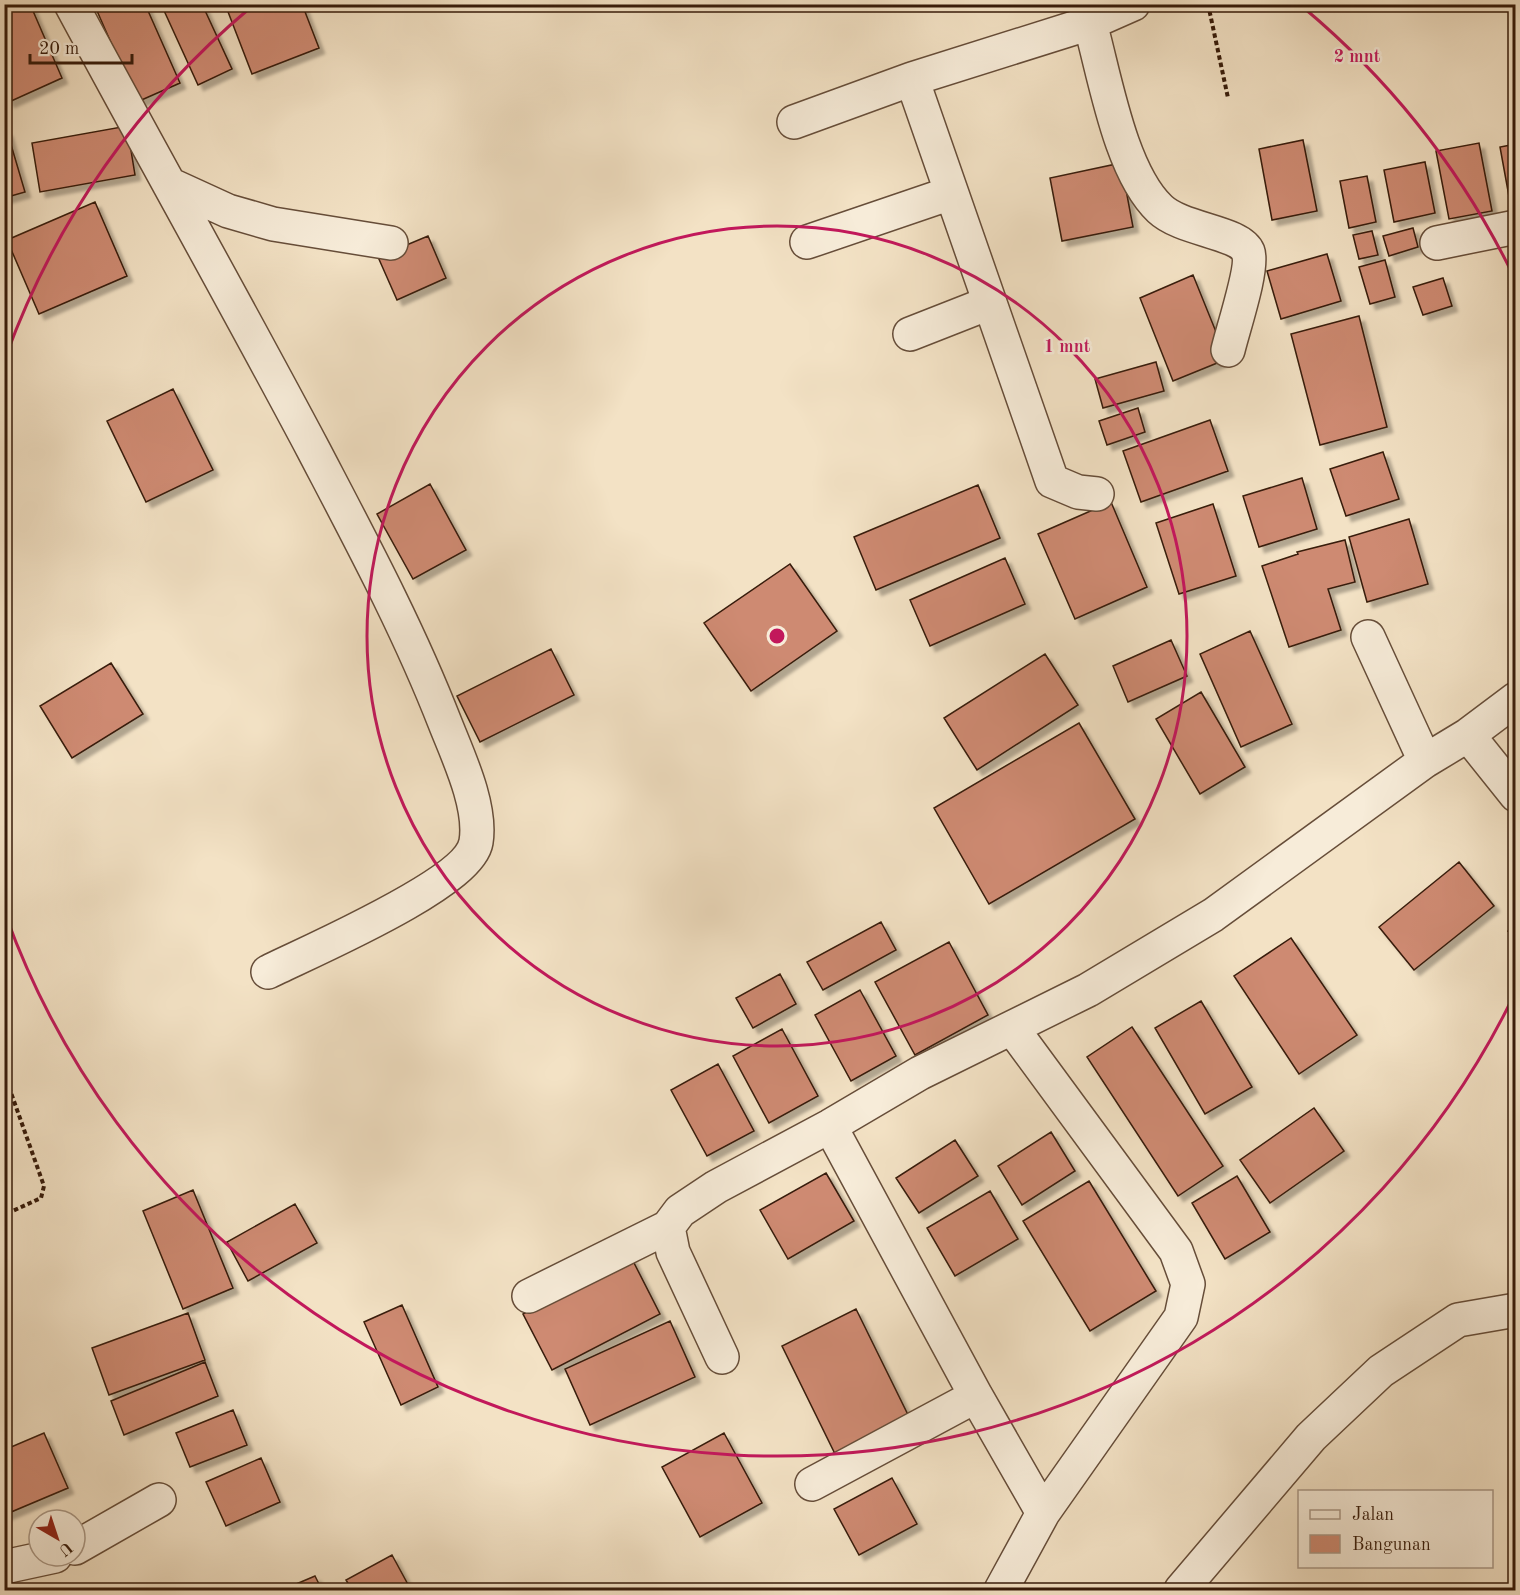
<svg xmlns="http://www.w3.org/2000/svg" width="1520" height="1595" font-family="'Old Standard TT',serif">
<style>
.building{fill:#ce8a72;stroke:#371b0a;stroke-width:1.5;filter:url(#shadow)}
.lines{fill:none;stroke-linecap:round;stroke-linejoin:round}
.minor-casing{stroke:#664d39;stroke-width:36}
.path{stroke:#371b0a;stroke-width:4;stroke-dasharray:4.5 3;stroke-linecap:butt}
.minor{stroke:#f7ecd9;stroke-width:33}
.ring{fill:none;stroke:#c2185b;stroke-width:3}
.centre{fill:#c2185b;stroke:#f7ecd9;stroke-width:3}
.ring-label{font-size:18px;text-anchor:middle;font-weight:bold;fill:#c2185b;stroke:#f7ecd9;stroke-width:5;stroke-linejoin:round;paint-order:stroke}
</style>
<defs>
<filter id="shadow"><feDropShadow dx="5.5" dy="5.5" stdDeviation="1.5" flood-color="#0004"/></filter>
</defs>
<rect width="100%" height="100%" fill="#f3e2c5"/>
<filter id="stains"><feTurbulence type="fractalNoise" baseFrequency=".00333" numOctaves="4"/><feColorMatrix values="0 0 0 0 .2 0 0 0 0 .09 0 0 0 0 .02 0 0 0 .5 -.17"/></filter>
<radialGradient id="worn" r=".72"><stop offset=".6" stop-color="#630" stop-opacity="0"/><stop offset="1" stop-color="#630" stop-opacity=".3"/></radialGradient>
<path class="building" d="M4 4H30L62 78 9 102 4 92Z
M94 4H145L180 83 137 102Z
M161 4H202L232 69 198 85Z
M225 4H302L319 48 252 74Z
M127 126 135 175 40 192 32 143Z
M7 131 25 192 4 198V132Z
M1303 140 1317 211 1272 220 1259 149Z
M1479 143 1492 211 1449 219 1436 151Z
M1516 144V212L1512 213 1500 147Z
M1425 162 1435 213 1394 222 1384 170Z
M1121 163 1133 227 1062 241 1050 178Z
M1367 176 1376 222 1349 228 1340 181Z
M95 202 127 276 39 314 7 240Z
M1413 228 1418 247 1389 256 1383 236Z
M1372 231 1378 255 1359 259 1353 235Z
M428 236 446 278 397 300 378 257Z
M1327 254 1341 301 1281 319 1267 271Z
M1385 260 1395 297 1370 304 1359 267Z
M1193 275 1227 359 1173 381 1140 298Z
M1443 278 1452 306 1423 315 1413 287Z
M1359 316 1387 427 1320 445 1291 334Z
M1156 362 1164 391 1103 408 1095 379Z
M173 389 213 470 146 502 107 421Z
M1138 408 1145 432 1107 445 1099 421Z
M1210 420 1228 471 1141 502 1123 451Z
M1383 452 1399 499 1346 516 1330 469Z
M1302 478 1317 529 1259 547 1243 496Z
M430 484 466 550 413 579 377 514Z
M978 485 1000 538 876 590 854 537Z
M1111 502 1147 587 1075 619 1038 534Z
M1213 504 1236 576 1179 594 1156 523Z
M1409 519 1428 584 1367 602 1349 537Z
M1345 540 1355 582 1328 589 1341 630 1289 647 1262 566 1298 554 1297 552Z
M1005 558 1025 604 930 646 910 600Z
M790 564 837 631 751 691 704 623Z
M1250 631 1292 724 1241 747 1200 654Z
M1171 640 1187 676 1128 702 1113 666Z
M551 649 574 695 480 742 457 696Z
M1045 654 1078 705 977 770 944 718Z
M111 663 143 714 72 758 40 706Z
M1201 692 1245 767 1200 794 1156 719Z
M1079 723 1135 819 989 904 934 808Z
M1459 862 1494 906 1414 970 1379 927Z
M881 922 896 950 823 990 807 962Z
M1516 925V940L1508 931Z
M1291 938 1357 1035 1299 1074 1234 976Z
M949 942 988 1015 915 1055 875 982Z
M780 974 796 1004 753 1028 736 998Z
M860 990 896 1056 851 1081 815 1015Z
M1201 1001 1252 1087 1205 1114 1155 1028Z
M1132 1027 1223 1166 1178 1196 1087 1057Z
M782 1029 818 1096 769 1123 733 1056Z
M718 1064 754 1131 707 1156 671 1090Z
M1314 1108 1344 1151 1270 1203 1240 1160Z
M1051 1132 1075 1171 1022 1205 998 1166Z
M955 1140 978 1176 919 1213 896 1178Z
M826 1173 854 1221 788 1259 760 1210Z
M1237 1176 1270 1232 1225 1259 1192 1203Z
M1089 1181 1156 1291 1090 1331 1023 1221Z
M193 1190 233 1288 183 1309 143 1211Z
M990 1191 1018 1239 955 1276 927 1228Z
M295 1204 317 1243 248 1281 227 1242Z
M631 1257 660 1314 552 1370 523 1314Z
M402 1305 438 1387 401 1405 364 1322Z
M856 1309 913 1425 839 1462 782 1346Z
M188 1313 205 1360 109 1395 92 1348Z
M670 1321 695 1377 590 1425 565 1369Z
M205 1362 218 1396 124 1435 111 1401Z
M233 1410 247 1445 190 1467 176 1433Z
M44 1433 68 1488 4 1515V1450Z
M724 1433 762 1503 700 1537 662 1467Z
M261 1458 280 1502 226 1526 206 1482Z
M892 1478 917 1524 859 1555 834 1509Z
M392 1555 411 1590H352L346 1580Z
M315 1576 322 1590H282Z"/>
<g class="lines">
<defs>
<path id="minor" d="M71 4C151 153 234 300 313 449 360 539 408 628 445 723 458 756 482 806 476 842 469 884 308 952 268 972
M1090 23C1105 77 1120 171 1160 209 1182 230 1240 232 1248 252 1254 267 1232 332 1228 350
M794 122 912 79
M169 184 228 211 273 224 391 243
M807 242 951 193
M1437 243 1516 227
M910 334 989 303
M1097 494 1078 492 1052 481 912 79 1090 23 1133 4
M1368 637 1425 761
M1468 735 1516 795
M830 1126 976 1396 1043 1513
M529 1296 668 1227
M722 1357 673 1252 668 1227 680 1211 716 1187 830 1126 920 1073 1088 990 1213 915 1425 761 1468 735 1516 699
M812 1484 976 1396
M75 1548 159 1500
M4 1567 55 1556
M1001 1590 1043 1513 1181 1317 1188 1284 1176 1251 1012 1028
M1181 1590 1311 1437 1381 1371 1458 1320 1516 1310"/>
</defs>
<use href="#minor" class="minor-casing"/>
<path class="path" d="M1208 4 1228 98
M4 1073 44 1186 41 1198 4 1215"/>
<use href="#minor" class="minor"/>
</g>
<g class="ring">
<circle cx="777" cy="636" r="410"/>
<path d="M1514 995A820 820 0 0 1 6 916M6 356A820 820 0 0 1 250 8M1304 8A820 820 0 0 1 1514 277"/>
</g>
<circle cx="777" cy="636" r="9" class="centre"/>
<g class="ring-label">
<text x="1357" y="62">2 mnt</text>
<text x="1067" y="352">1 mnt</text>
</g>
<rect width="1520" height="1595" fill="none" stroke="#f3e2c5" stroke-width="24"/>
<rect x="6" y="6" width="1508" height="1583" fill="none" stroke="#371b0a" stroke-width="3"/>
<rect x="12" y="12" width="1496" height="1571" fill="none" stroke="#371b0a" stroke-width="1.5"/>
<rect x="1298" y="1490" width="195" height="78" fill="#f7ecd9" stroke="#aa9886" stroke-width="1.5"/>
<rect x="1310" y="1510" width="30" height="9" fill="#f7ecd9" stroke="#aa9886" stroke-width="1.5"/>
<text x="1352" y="1520" font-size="18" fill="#371b0a">Jalan</text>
<rect x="1310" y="1535" width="30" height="18" fill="#ce8a72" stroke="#aa9886" stroke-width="1.5"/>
<text x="1352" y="1550" font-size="18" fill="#371b0a">Bangunan</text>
<g transform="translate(57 1538) rotate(141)"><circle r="28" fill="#f7ecd9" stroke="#aa9886" stroke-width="1.5"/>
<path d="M0-4.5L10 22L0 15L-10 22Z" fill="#8f2418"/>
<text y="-9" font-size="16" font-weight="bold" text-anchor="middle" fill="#371b0a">U</text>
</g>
<path d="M30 54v9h102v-9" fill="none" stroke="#371b0a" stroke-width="3"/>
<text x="39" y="54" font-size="18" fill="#371b0a" stroke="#f7ecd9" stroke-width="4.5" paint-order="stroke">20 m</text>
<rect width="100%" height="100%" filter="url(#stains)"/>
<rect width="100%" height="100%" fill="url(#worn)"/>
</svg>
